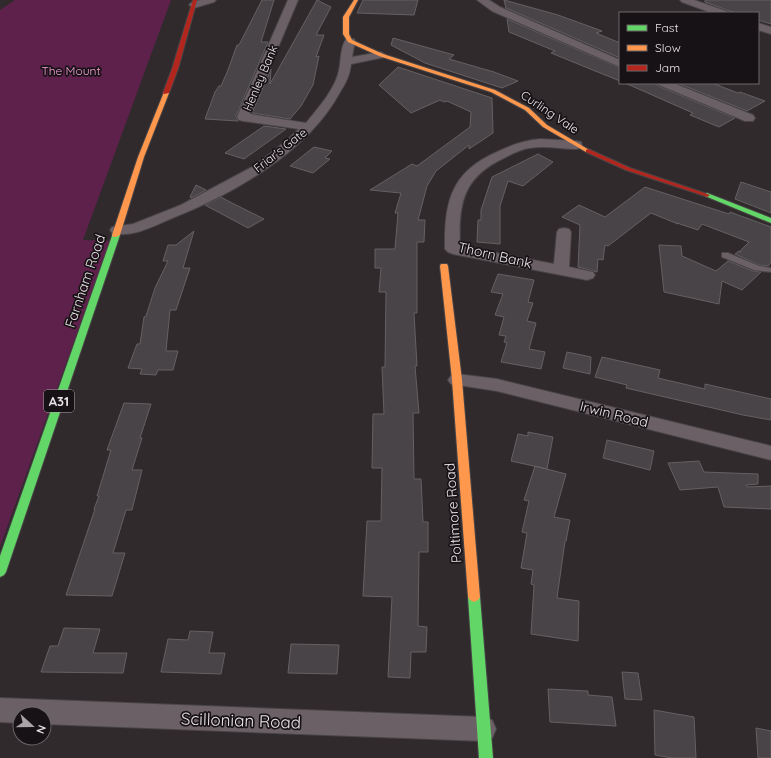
<svg xmlns="http://www.w3.org/2000/svg" width="771" height="758" font-family="Quicksand,sans-serif">
<style>
.green{fill:#5d214b}
.building{fill:#494447;stroke:#656062}
.lines{fill:none;stroke-linecap:round;stroke-linejoin:round}
.lane-casing{stroke:#494547;stroke-width:2}
.street-casing{stroke:#494547;stroke-width:2}
.fast-casing{stroke:#494547;stroke-width:2}
.slow-casing{stroke:#494547;stroke-width:2}
.jam-casing{stroke:#494547;stroke-width:2}
.lane{fill:#6b6066;fill-rule:evenodd}
.street{fill:#6b6066;fill-rule:evenodd}
.fast{fill:#63d668;fill-rule:evenodd}
.slow{fill:#ff974d;fill-rule:evenodd}
.jam{fill:#b3261e;fill-rule:evenodd}
.labels{text-anchor:middle;dominant-baseline:central;stroke-width:3.5;stroke-linejoin:round;paint-order:stroke}
.far-park-label{font-size:12px;fill:#f8a2da;stroke:#171215}
.far-street-label{font-size:12px;fill:#ebe4e8;stroke:#171215}
.shield{fill:#171215;stroke:#aba5a9;stroke-width:1}
.shield-label{font-size:13px;font-weight:bold;fill:#ebe4e8}
.street-label{font-size:14px;fill:#ebe4e8;stroke:#171215}
.near-street-label{font-size:17px;fill:#ebe4e8;stroke:#171215}
</style>
<rect width="100%" height="100%" fill="#302a2d"/>
<path class="green" d="M15 0H171L83 240 110 241 0 547V10Z"/>
<path class="building" d="M262 0H274L261 42H268L236 116 238 121 205 119 215 92 219 86H221L228 70 237 45H239Z
M317 0 331 7 316 35H324L316 57 319 56 313 85 301 106 290 119 252 113 271 69 270 84Z
M363 0H418L414 15 357 13Z
M504 0 558 15 602 31 596 33 620 43V58L506 8Z
M705 0H771V24L758 20V13H735L705 2Z
M507 19 620 68V81L551 53 555 51 509 32Z
M393 38 454 55 449 59 494 72 518 81 502 88 425 63 391 45Z
M398 67 492 98 493 133 469 149V145L436 171 427 186 418 220H425L424 242H417V313H414L417 366H415L419 413H413L414 479H421L423 522H428V552H419L418 626 427 627 426 652H411L410 678 388 677 392 597 363 596 367 521H381L382 468H372L373 414H384L382 367H385L386 292H379L381 268H375V249H395L398 213H395L401 193 370 190 412 164 417 166 470 127 471 112 447 101 444 102 440 100 411 113 379 85Z
M625 83H656L658 86 735 118 719 127 690 115 693 113Z
M677 83H712L738 93 740 92 765 101 747 111Z
M264 126 286 129 244 159 225 153Z
M314 147 332 151 325 158 330 159 313 173 290 166Z
M538 154 553 162 523 186 508 181 500 206V244L477 242 478 220H481V210L492 177Z
M741 182 771 192V213L735 199Z
M196 185 206 190 191 198 190 197Z
M645 187 729 214 730 212 771 227V263L768 266 759 265 735 254 739 251 741 252 740 251 749 242 702 224 698 230 677 223 678 224 651 213 608 246 605 245 603 260 598 259 597 272 578 267 580 225 562 217 579 205 605 217Z
M221 197 228 201 264 219 248 228 205 205Z
M194 231 183 268H190L176 310H170L166 351H178L173 370H158L156 375 140 374 142 369 128 368 137 344H140L144 317 146 316 155 288 168 261H163L168 245H176Z
M659 245 681 246 682 256 716 271 728 261 753 271 761 272 742 290 722 281 719 304 664 292Z
M498 274 534 280 528 302 533 303 527 321 536 323 529 349 545 352 541 369 501 362 507 343 504 342 506 336 499 335 504 317 495 315 503 294 491 292Z
M567 352 591 357 590 374 563 368Z
M602 357 660 370 658 378 705 389V384L771 399V420L743 415 626 388 627 385 595 377Z
M124 403 151 404 140 438H142L132 470H142L132 510H126L113 553H125L112 596 66 595 95 509H94L99 496H97L111 450H107Z
M528 432 553 437 547 469 511 461 518 434 528 436Z
M607 440 654 451 650 470 603 458Z
M699 461 704 472 758 474V484L746 485 747 487 771 486V509L724 507 718 487 680 490 668 463Z
M535 466 566 474 554 517 570 520 566 541H565L557 598 579 601 578 641 531 634 534 585 531 584 533 570 521 568 527 533 522 532 529 501 524 500Z
M64 628 100 629 93 653H127L123 673 41 672 50 646H58Z
M190 631 213 632 209 653H225L221 674 161 672 168 639 188 640Z
M291 644 339 645 337 674 288 673Z
M622 672 638 673 642 700 625 699Z
M548 689 588 691V695L612 697 616 726 550 722Z
M654 710 694 717 696 758H672L655 755Z
M756 728 771 731V758H758Z"/>
<g class="lines">
<defs>
<path id="lane" d="M722 253H728L759 266 771 268V272L754 270 722 257Z"/>
<path id="street" d="M200 0H216L214 2 194 8 189 5 191 3Z
M288 0H298L250 114 306 123C317 110 334 90 338 74 342 62 339 50 346 39H354L355 41 352 57 381 52 386 55 385 57 351 64C350 75 346 83 340 92 308 152 232 195 170 219 152 227 131 238 112 233L110 230 112 227 133 224 181 205 254 166 285 142 299 129 243 121 239 120 237 117Z
M477 0H489L500 7 620 60V67L492 11Z
M680 0H694L726 11 727 13H712L682 2Z
M758 23 771 27V34L758 30Z
M657 83H673L753 115 755 118 753 121H745L659 85Z
M541 139 576 141 581 142 582 145 581 148 576 149C561 149 545 145 530 148 521 149 512 154 504 158 463 177 458 204 460 246L554 264 557 232 559 229 564 228 569 229 571 232 569 267 593 272 595 275 593 278 587 280 453 254 448 252 445 249C444 202 451 172 497 152 511 145 525 140 541 139Z
M457 374 497 379 771 446V460L497 391 451 384 448 380 451 376Z
M0 698 483 717 492 720 496 729 492 738 483 741 44 724V714H20V723L0 722Z"/>
<path id="fast" d="M707 193 771 218V223L705 196 704 195Z
M113 233H116L120 235 6 572 4 575 0 577V556Z
M474 592 478 594 480 597 493 758H479L468 597 470 594Z"/>
<path id="slow" d="M354 0H358L349 17V34L352 40 383 54 495 90 529 108 547 125 591 151 586 152 543 127 525 110 491 92 379 56 348 42 343 34V17Z
M164 92 169 93 144 157 120 235 116 237H113L112 235 138 157Z
M441 264H447L448 266 462 380 480 597 478 600 474 602 470 600 468 597 452 380 440 266Z"/>
<path id="jam" d="M193 0H197L178 69 169 93 164 94 163 93 172 69Z
M588 149 630 168 710 195 707 197 705 196 626 170 586 152V150Z"/>
</defs>
<use href="#lane" class="lane-casing"/>
<use href="#street" class="street-casing"/>
<use href="#fast" class="fast-casing"/>
<use href="#slow" class="slow-casing"/>
<use href="#jam" class="jam-casing"/>
<use href="#lane" class="lane"/>
<use href="#street" class="street"/>
<use href="#fast" class="fast"/>
<use href="#slow" class="slow"/>
<use href="#jam" class="jam"/>
</g>
<g class="labels">
<g class="far-park-label">
<text x="71" y="70">The Mount</text>
</g>
<g class="far-street-label">
<text transform="translate(260 78) rotate(-67)">Henley Bank</text>
<text transform="translate(550 112) rotate(34)">Curling Vale</text>
<text transform="translate(280 150) rotate(-38)">Friar's Gate</text>
</g>
<rect class="shield" x="44" y="390" width="30" height="22" rx="3"/>
<g class="shield-label">
<text x="59" y="401">A31</text>
</g>
<g class="street-label">
<text transform="translate(495 255) rotate(13)">Thorn Bank</text>
<text transform="translate(85 281) rotate(-71)">Farnham Road</text>
<text transform="translate(614 414) rotate(14)">Irwin Road</text>
<text transform="translate(453 513) rotate(-94)">Poltimore Road</text>
</g>
<g class="near-street-label">
<text transform="translate(241 720) rotate(2)">Scillonian Road</text>
</g>
</g>
<rect x="619" y="12" width="140" height="72" fill="#171215" stroke="#6c6669"/>
<rect x="627" y="25" width="20" height="6" fill="#63d668" stroke="#6c6669"/>
<text x="655" y="32" font-size="12" fill="#ebe4e8">Fast</text>
<rect x="627" y="45" width="20" height="6" fill="#ff974d" stroke="#6c6669"/>
<text x="655" y="52" font-size="12" fill="#ebe4e8">Slow</text>
<rect x="627" y="65" width="20" height="6" fill="#b3261e" stroke="#6c6669"/>
<text x="655" y="72" font-size="12" fill="#ebe4e8">Jam</text>
<g transform="translate(32 726) rotate(111)"><circle r="19" fill="#171215" stroke="#6c6669"/>
<path d="M0-3L7 15L0 10L-7 15Z" fill="#aaa3a7"/>
<text y="-6" font-size="11" font-weight="bold" text-anchor="middle" fill="#ebe4e8">N</text>
</g>
</svg>
